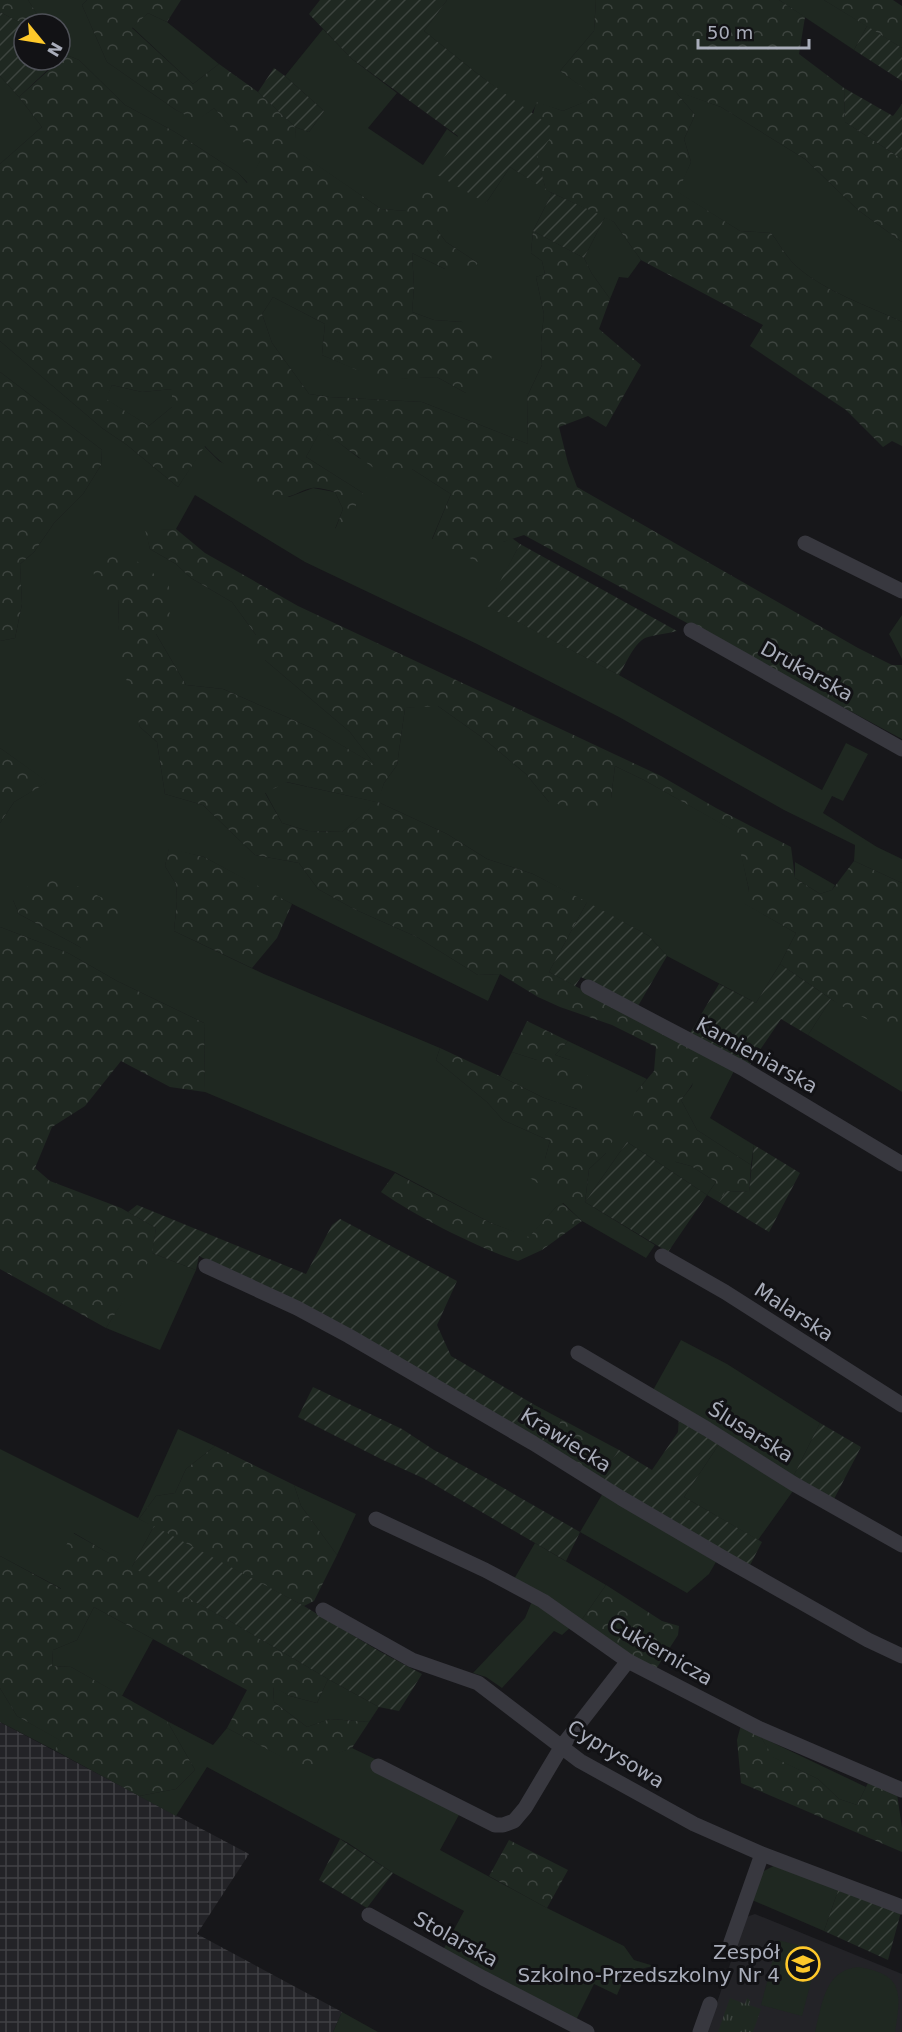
<svg xmlns="http://www.w3.org/2000/svg" width="902" height="2032" font-family="'DejaVu Sans',sans-serif">
<style>
.built{fill:#232327}
.industrial{fill:url(#industrial-grid)}
.grass{fill:#1f2821;fill-rule:evenodd}
.forest{fill:url(#forest-crowns);fill-rule:evenodd}
.park{fill:url(#park-tufts)}
.garden{fill:url(#garden-furrows)}
.lines{fill:none;stroke-linecap:round;stroke-linejoin:round}
.street{stroke:#38383f;stroke-width:15}
.labels{text-anchor:middle;dominant-baseline:central;stroke-width:6;stroke-linejoin:round;paint-order:stroke}
.street-label{font-size:20px;fill:#a9adba;stroke:#121215}
.poi-label{font-size:20px;fill:#a9adba;stroke:#121215;text-anchor:end}
</style>
<defs>
<pattern id="industrial-grid" width="8" height="8" patternUnits="userSpaceOnUse" patternTransform="scale(1.5)"><rect width="8" height="8" fill="#232327"/><path d="M0 4h8M4 0v8" fill="none" stroke="#404044"/></pattern>
<pattern id="forest-crowns" width="20" height="18" patternUnits="userSpaceOnUse" patternTransform="scale(1.5)"><rect width="20" height="18" fill="#1f2821"/><path d="M2 6a3 3 0 1 1 6 0M12 15a3 3 0 1 1 6 0" fill="none" stroke="#3d443f"/></pattern>
<pattern id="park-tufts" width="24" height="20" patternUnits="userSpaceOnUse" patternTransform="scale(1.5)"><rect width="24" height="20" fill="#1f2821"/><path d="M3 7l-1-3M5 7V3M7 7l1-3M15 17l-1-3M17 17v-4M19 17l1-3" fill="none" stroke="#3d443f"/></pattern>
<pattern id="garden-furrows" width="10" height="10" patternUnits="userSpaceOnUse" patternTransform="scale(1.5)"><rect width="10" height="10" fill="#1f2821"/><path d="M-1 1l2-2M0 10L10 0M9 11l2-2" fill="none" stroke="#3d443f"/></pattern>
</defs>
<rect width="100%" height="100%" fill="#17171a"/>
<path class="built" d="M755 1914 902 1974V2032H707L746 1917Z"/>
<path class="industrial" d="M0 1722 249 1854 197 1934 342 2012 333 2032H0Z"/>
<path class="grass" d="M28 0H87L82 5 107 62 176 110 197 120 214 108 261 160 248 183 238 173 175 132 125 105 79 60 64 54 60 48V24H43Z
M447 0H596L594 31 560 71 597 97 563 111 537 103 531 114 479 75 424 31Z
M779 0H824L867 26 854 50Z
M148 13 167 22 219 64 193 84 132 27Z
M323 29 352 59 397 93 368 128 423 165 447 129 458 137 486 203 510 167 552 193 533 231 531 253 542 261 545 274 536 277 544 314 541 343 542 365 527 397 528 444 422 402 329 397 309 394 272 343 262 314 273 297 325 324 322 355 380 379 437 377 466 393 462 322 434 320 412 312 414 287 412 253 445 269 478 263 446 242 437 230 406 211 381 209 296 151 295 127 309 132 324 111 285 76Z
M0 76 19 97 42 127 0 164Z
M674 90 721 107 805 159 858 210 902 242V322C867 305 825 292 796 266 786 257 779 243 771 233L740 231 677 192 691 162 684 139 695 115Z
M605 217 614 222 641 260 628 278 619 277 610 299 592 274 584 258Z
M0 341 102 428 127 445 178 487 204 446 219 461 289 497 313 488 335 492 343 509 335 529 363 493 306 457 321 429 359 458 412 469 451 494 432 539 503 542 512 538 520 544 488 606 619 675 822 790 846 743 868 754 843 801 832 796 823 813 877 847 902 859V883L854 861 855 845 784 810 619 717 477 644 305 562 195 495 176 529 146 531 150 549 176 564 191 578 232 602 256 635 265 660 350 732 376 766 316 730 223 689 186 685 156 634 119 599 118 625 140 727 157 742 165 794 203 805 255 855 299 863 318 889 354 909 417 937 478 975 500 974 488 1001 264 890 204 857 169 849 165 866 176 884 177 901 174 931 264 974 440 1048 436 1060 487 1102 503 1120 550 1141 545 1159 585 1202 589 1169 606 1153 577 1109 544 1098 500 1076 512 1052 537 1060H570L555 1055 568 1041 647 1079 636 1092 676 1162 691 1166 716 1182 707 1195 627 1142 585 1202 655 1245 646 1258 582 1221 563 1203 556 1207 529 1238 491 1223 395 1172 205 1092 204 1023 117 981 68 953 0 927V823L14 802 47 782 0 748V641L15 638 22 604 20 564 34 552 54 523 83 494 101 465 102 450 0 372ZM13 900 82 948 19 914Z
M112 385 142 392 172 389V407L149 426 105 399Z
M902 615V659L889 634Z
M425 706H438L483 738 526 774 549 802 611 798 615 766 644 780 737 832 749 891 744 903 796 933 780 964 756 1003 667 956 649 936 533 874 487 859 447 834 378 802 342 832 308 831 282 823 265 792 286 782 377 802 384 783 397 765 405 708Z
M795 862 835 885 832 890 820 894 795 878Z
M831 999 874 1022H902V1092L808 1035Z
M697 1051 734 1071 710 1118 754 1145 751 1165 697 1130 681 1100 692 1086Z
M152 1253 196 1270 160 1350 106 1328Z
M681 1340 727 1364 820 1423 793 1477 652 1392Z
M533 1404 561 1419 556 1435 573 1447V1460L546 1444 556 1435 528 1413Z
M178 1429 215 1446 186 1469 175 1493 156 1496 139 1519 154 1526 132 1567 74 1533 62 1589 0 1556V1449L138 1518Z
M719 1444 793 1491 758 1540 684 1497Z
M294 1485 356 1514 337 1555 301 1506Z
M603 1493 716 1562 709 1574 687 1593 580 1532Z
M535 1543 606 1585 581 1621 514 1579Z
M532 1601 571 1627 562 1635 554 1631 502 1688 486 1677 473 1673 525 1618Z
M94 1607 153 1639 122 1696 71 1667 52 1666 53 1650 77 1640Z
M328 1679 379 1707 369 1722 330 1719 307 1727 274 1702 273 1686 290 1696 317 1703Z
M0 1688 17 1716 62 1741 54 1750 0 1722Z
M167 1721 213 1745 227 1728 310 1771 331 1755 352 1748 375 1759 374 1767 460 1813 440 1850 547 1908 624 1946 634 1960 654 1966 627 1972 617 1995 594 1984 575 2022 443 1950 464 1911 393 1873 348 1843 207 1767 176 1816 139 1796 176 1789 195 1770Z
M761 1737 866 1787 857 1805 839 1799 818 1779 772 1757Z
M777 1864 839 1888 824 1931 752 1900 762 1872Z
M778 1940 819 1951 802 2016 761 2005Z
M858 1967C902 1974 902 1990 895 2032H815C822 2006 824 1970 858 1967Z
M342 2012 378 2032H333Z"/>
<path class="forest" d="M0 0H28L42 22 17 21 0 12Z
M87 0H181L167 22 148 13 132 28 193 84 219 64 258 92 295 127 297 151 381 209 406 211 430 185 444 197 452 212 437 230 446 242 478 263 468 274 445 269 412 253 414 287 412 312 434 320 462 322 492 356 486 376 466 393 437 377 380 380 322 355 325 324 273 297 262 314 272 343 309 394 329 397 422 402 528 444 527 397 542 365 541 343 544 314 536 277 545 274 542 261 531 253 533 231 584 258 592 274 610 299 599 329 641 365 606 427 588 416 559 427 568 463 577 487 858 648 892 665H902V739L524 535 503 542 482 564 432 540 451 494 412 469 389 479 321 430 306 457 363 493 340 533 335 530 343 509 335 492C328 490 319 487 312 488 303 489 295 496 286 497 263 498 220 463 205 446L178 487 127 445 102 428 0 341V164L42 127 19 97 60 60 64 54 79 60 125 105 175 132 238 173 247 183 260 161 214 108 197 121 176 110 107 62 82 5ZM112 385 142 392 172 389V407L149 426 106 399Z
M596 0H779L805 17 799 54 844 88 845 122 902 159V242L858 210 805 159 721 107 675 91 695 115 684 139 691 162 678 192 740 231 771 233C779 243 786 257 796 266 825 292 867 305 902 322V446L892 441 883 447 846 410 750 346 763 325 641 260 614 222 546 190C539 165 525 126 537 102L563 111 596 97 560 71 594 31Z
M824 0H893L902 6V48Z
M0 372 102 450 101 465 83 494 54 523 34 552 20 564 22 604 15 638 0 641Z
M176 529 205 553 298 606 661 776 716 808 791 847 795 878 820 894 832 890 854 861 902 883V1022L874 1023 840 1005 780 964 796 933 743 903 749 890 736 832 644 780 615 766 611 798 595 813 549 802 526 774 483 738 438 706 405 708 397 765 384 783 378 802 447 834 487 859 533 874 587 902 549 972 697 1051C700 1074 695 1082 681 1100L697 1130 751 1165 749 1192 726 1191 719 1202 707 1195 716 1182 691 1166 676 1162 632 1132 636 1092 654 1071 656 1047 612 1025 560 1007 538 997 500 974 478 975 417 937 354 909 318 889 299 863 255 855 203 805 165 794 157 742 140 727 122 664 118 625 119 599 96 590 93 568 119 548 169 585 170 630 156 634 186 685 223 689 316 730 375 765 350 732 265 660H253L256 635 232 602 191 578 176 564 150 549 145 530ZM287 782 376 802H377L342 832 308 831 282 823 265 793Z
M0 748 48 782 14 802 0 823Z
M169 848 204 857 292 904 277 938 252 968 174 931 177 901 176 884 165 866Z
M45 871 120 906 119 924 82 948 19 914 13 900Z
M0 927 68 953 117 981 204 1023 205 1092 170 1087 121 1061 85 1106 52 1127 35 1168 50 1181 121 1208 156 1228 152 1256 106 1328 0 1269Z
M527 1021 568 1041 555 1055 570 1060 589 1077 578 1094 539 1080 537 1060 512 1052Z
M440 1048 500 1076 544 1098 577 1109 617 1133 606 1153 589 1169 585 1202C564 1198 548 1191 530 1178L545 1159 550 1141 503 1120 487 1102 436 1060Z
M395 1173 491 1223 529 1237 556 1207 562 1203 582 1221 542 1250 518 1261C474 1246 419 1218 381 1192Z
M528 1413 556 1434 561 1419 619 1450 599 1478 573 1460V1447L556 1435 546 1444 513 1426Z
M215 1446 294 1485 301 1506 337 1555 314 1601 304 1606 139 1519 156 1496 175 1493 186 1469Z
M73 1533 228 1620 328 1679 317 1703 290 1696 273 1687 274 1702 307 1727 330 1719 369 1722 352 1748 331 1756 310 1772 227 1728 247 1690 94 1607 77 1640 53 1650 52 1666 71 1667 167 1721 195 1770 176 1789 139 1796 54 1750 61 1741 17 1716 0 1688V1556L61 1589 58 1560Z
M606 1585 662 1621 679 1626 678 1635 656 1669 630 1657 581 1621Z
M741 1725 761 1737 773 1757 818 1779 839 1799 857 1805 868 1783 897 1794 902 1828V1852L741 1783 737 1740Z
M509 1840 568 1870 547 1908 489 1876Z"/>
<path class="park" d="M730 1998 745 2004 747 1998 750 2000 749 2005 761 2009 753 2032H718Z"/>
<path class="garden" d="M320 0H447L424 31 479 75 556 130 537 157 546 190 510 167 486 203 434 173 458 136 352 59 309 14Z
M0 12 17 21 42 22 43 24H24V60H58L19 97 0 76Z
M867 26 902 48V81L854 50Z
M274 68 285 76 324 111 309 132 295 127 258 92Z
M844 88 893 116 902 104V159L845 122Z
M552 193 605 217 584 258 533 231Z
M520 544 677 631C667 634 658 634 648 637 635 640 626 664 619 675L487 606Z
M587 902 649 936 667 956 638 1006 581 977 575 986 549 972Z
M780 964 831 999 808 1035 781 1019 749 1066 689 1035 719 984 756 1003Z
M627 1142 707 1195 668 1252 585 1202Z
M754 1145 800 1173 769 1232 719 1202 726 1191 749 1192Z
M137 1205 306 1274 332 1225 340 1219 457 1281 437 1325 451 1356 533 1404 528 1413 513 1426 253 1284 199 1256 196 1270 152 1253 156 1228 128 1212Z
M313 1387 402 1429 434 1450 486 1478 580 1532 566 1561 423 1478 383 1460 298 1417Z
M679 1417 719 1444 684 1497 762 1542 749 1567 599 1478 619 1450 652 1470 678 1432Z
M820 1423 861 1447 833 1501 793 1477Z
M154 1526 304 1606 379 1651 422 1674 399 1711 379 1707 328 1679 228 1620 132 1567Z
M340 1839 393 1873 367 1908 319 1880Z
M839 1888 901 1912 888 1960 824 1931Z"/>
<g class="lines">
<path class="street" d="M805 543 902 591
M691 630 902 749
M588 987 742 1068 902 1164
M662 1256 725 1292 902 1405
M206 1266 297 1308 349 1336 533 1443 621 1498 727 1560 868 1640 902 1656
M578 1353 707 1429 794 1484 902 1545
M376 1519 485 1570 543 1601 628 1661 758 1728 902 1790
M323 1610 412 1660 478 1683 580 1761 694 1824 762 1854 902 1907
M378 1766 495 1825H503L514 1821 525 1808 562 1746 628 1661
M369 1915 483 1978 587 2032
M731 1942 762 1854
M700 2032 710 2004"/>
</g>
<defs>
<symbol id="school-ring" viewBox="-11 -11 22 22"><circle r="9.5" fill="#121215" stroke="#fec82a" stroke-width="1.5"/><path d="M0-5L7-2L0 1L-7-2ZM-4 1L0 2.5L4 1V4Q0 6-4 4Z" fill="#fec82a"/></symbol>
</defs>
<g fill-rule="evenodd">
<use href="#school-ring" x="784" y="1945" width="38" height="38"/>
</g>
<g class="labels">
<g class="street-label">
<text transform="translate(807 671) rotate(29)">Drukarska</text>
<text transform="translate(757 1055) rotate(29)">Kamieniarska</text>
<text transform="translate(794 1312) rotate(33)">Malarska</text>
<text transform="translate(751 1432) rotate(32)">Ślusarska</text>
<text transform="translate(566 1440) rotate(32)">Krawiecka</text>
<text transform="translate(661 1651) rotate(30)">Cukiernicza</text>
<text transform="translate(616 1754) rotate(32)">Cyprysowa</text>
<text transform="translate(456 1939) rotate(29)">Stolarska</text>
</g>
<g class="poi-label">
<text x="780" y="1952">Zespół<tspan x="780" dy="23">Szkolno-Przedszkolny Nr 4</tspan></text>
</g>
</g>
<g transform="translate(42 42) rotate(120)"><circle r="28" fill="#121215" stroke="#4e5057" stroke-width="1.5"/>
<path d="M0-4.5L10 22L0 15L-10 22Z" fill="#fec82a"/>
<text y="-9" font-size="16" font-weight="bold" text-anchor="middle" fill="#a9adba">N</text>
</g>
<path d="M698 39v9h111v-9" fill="none" stroke="#a9adba" stroke-width="3"/>
<text x="707" y="39" font-size="18" fill="#a9adba" stroke="#121215" stroke-width="4.5" paint-order="stroke">50 m</text>
</svg>
